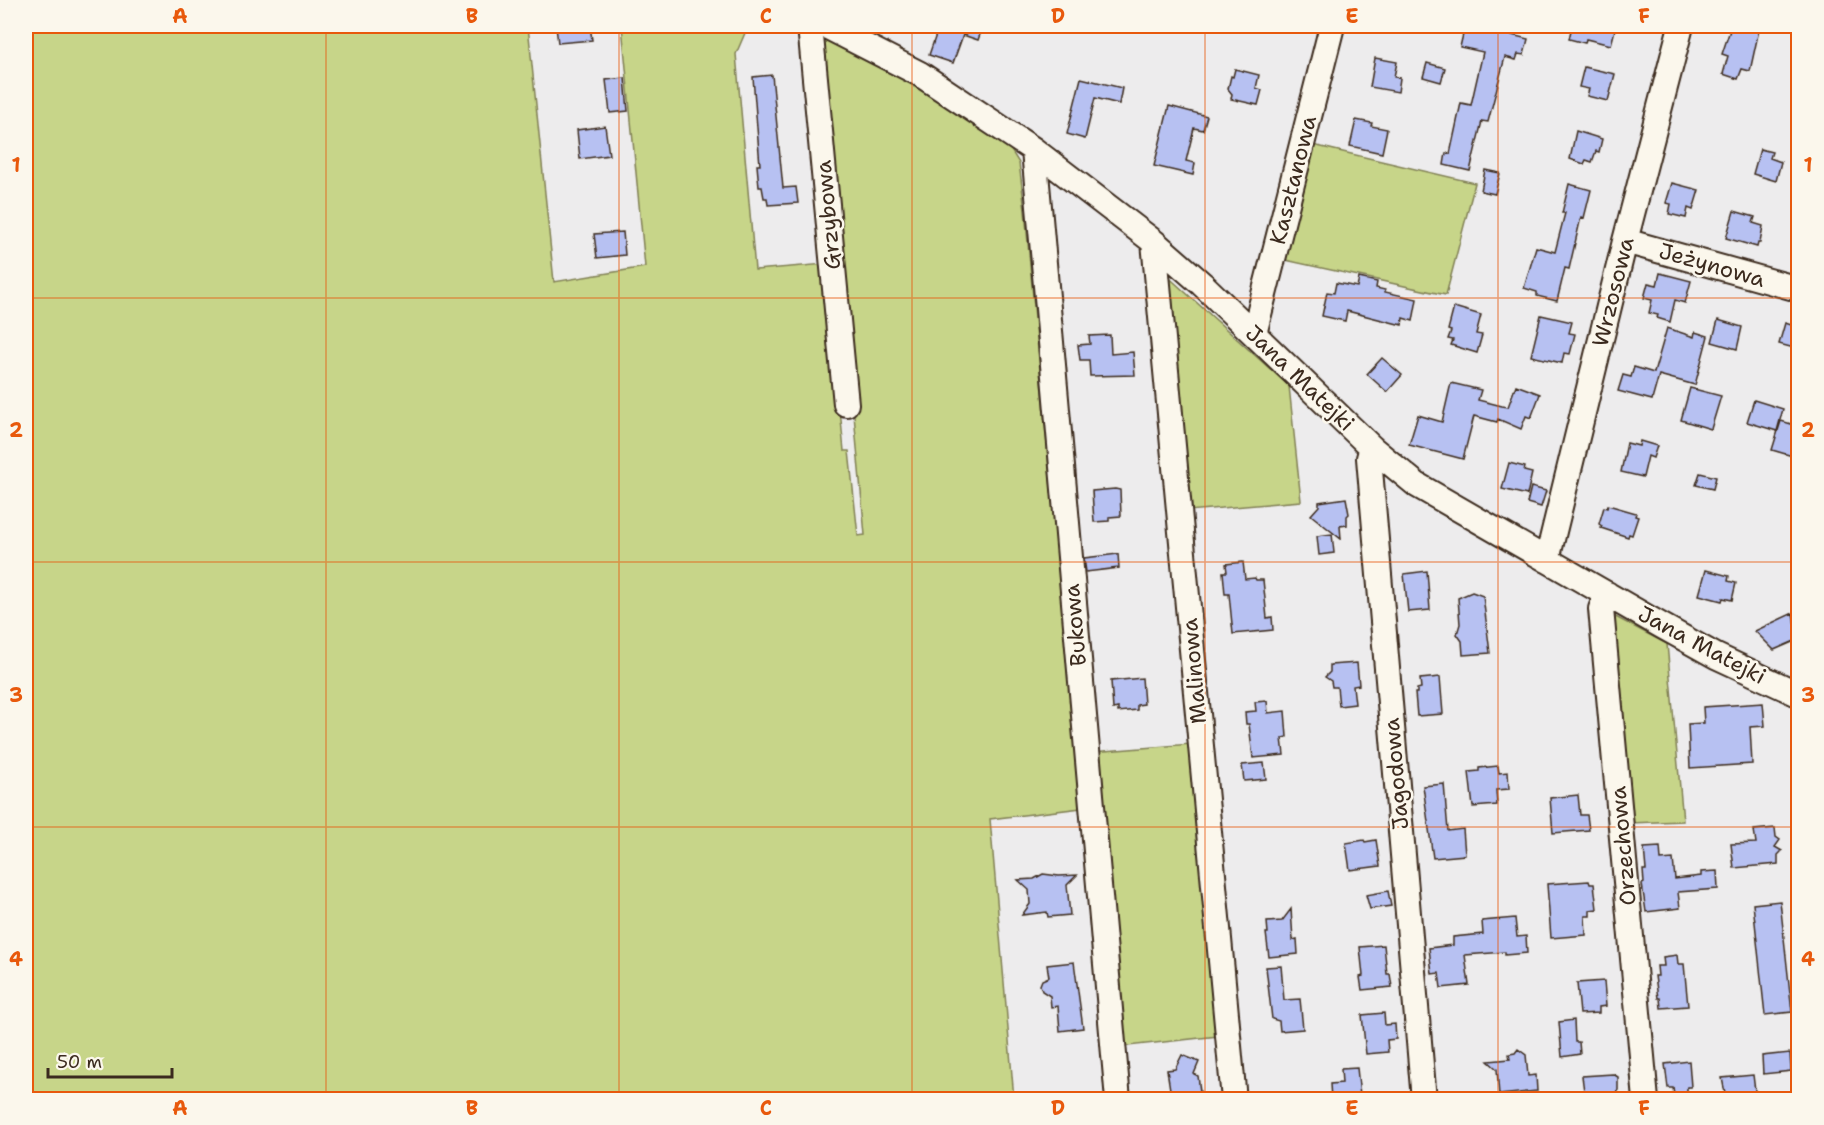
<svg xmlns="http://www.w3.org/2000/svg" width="1824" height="1125" font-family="'Shantell Sans',sans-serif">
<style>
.green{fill:#c7d589;stroke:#818054;stroke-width:1.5}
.building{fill:#b7c1f2;stroke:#3b2a1e;stroke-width:1.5}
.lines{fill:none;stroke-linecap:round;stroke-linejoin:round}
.minor-casing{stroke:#3b2a1e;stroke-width:28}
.minor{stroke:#fbf7ec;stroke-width:24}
.grid{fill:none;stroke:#e8590c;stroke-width:1.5;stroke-opacity:0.55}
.labels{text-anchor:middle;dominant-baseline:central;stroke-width:5;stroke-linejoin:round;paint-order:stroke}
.street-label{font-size:22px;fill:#3b2a1e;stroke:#fbf7ec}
.neatline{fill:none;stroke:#e8590c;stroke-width:2}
.grid-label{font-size:20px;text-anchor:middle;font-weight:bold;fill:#e8590c}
</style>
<rect width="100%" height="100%" fill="#edeced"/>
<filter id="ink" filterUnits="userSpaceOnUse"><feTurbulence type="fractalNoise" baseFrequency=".0167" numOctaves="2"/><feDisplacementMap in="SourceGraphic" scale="12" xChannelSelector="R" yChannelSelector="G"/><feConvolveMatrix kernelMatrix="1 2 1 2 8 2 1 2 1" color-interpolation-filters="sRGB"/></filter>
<g filter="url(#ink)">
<path class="green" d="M26 26H528L554 282 645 267 622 26H748L736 54 755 270 826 264 844 451H849L858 536 865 535 819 33 927 89 1009 147 1019 163 1025 211 1081 808 990 819 1014 1099H26Z
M1313 145 1475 183 1446 295 1285 260Z
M1164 273 1289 386 1301 501 1188 511Z
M1610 614 1667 644 1683 821 1629 823Z
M1191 744 1218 1036 1119 1047 1092 752Z"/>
<path class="building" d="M569 26H590L592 40 558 43 556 27Z
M939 26H983L978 40 963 35 953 63 929 55Z
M1465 26H1496L1495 31 1528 39 1524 55 1518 54 1516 60 1505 57 1488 122 1482 121 1470 171 1444 165 1446 153 1450 154 1461 103 1471 105 1483 52 1460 47Z
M1572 26H1616L1611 45 1586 39 1585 43 1569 39Z
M1743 26 1759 30 1750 71 1742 69 1738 79 1723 74 1728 56 1722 54 1731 27 1742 30Z
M1375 58 1397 62 1394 77 1400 78 1398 92 1370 87Z
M1427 63 1445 68 1441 82 1423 77Z
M1584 67 1615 74 1608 101 1587 96 1589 89 1579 87Z
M1235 69 1259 75 1256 88 1262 90 1258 105 1231 99 1232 94 1228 89 1231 76 1233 77Z
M772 75 783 188 796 187 798 203 768 205 767 198H764L762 187H759L757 165H760L753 77Z
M625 78 628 111 610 113 606 80Z
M1081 78 1122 88 1119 104 1095 98 1085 139 1067 134Z
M1169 106 1207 116 1203 130 1194 128 1186 161 1195 163 1193 175 1154 166Z
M1356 120 1372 123 1371 126 1387 129 1382 153 1350 146Z
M605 126 609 155 580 159 577 130Z
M1576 131 1602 139 1599 152 1596 151 1592 162 1586 160 1584 164 1570 159Z
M1760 149 1772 152 1770 158 1781 162 1776 181 1753 174Z
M1485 170 1500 173 1495 194 1481 191Z
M1672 183 1699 190 1693 210 1688 208 1686 218 1669 214 1671 204 1666 203Z
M1569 184 1591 190 1584 218 1581 217 1569 269 1565 268 1557 301 1537 296V292L1524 288 1536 247 1555 252 1565 213H1562Z
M1734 211 1755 217 1753 223 1763 226 1760 243H1758L1757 247 1726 238Z
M623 232 625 255 597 258 594 234Z
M1660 273 1691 281 1685 303 1675 300 1670 322 1657 318 1658 315 1649 313 1652 300 1644 298 1648 283 1657 285Z
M1359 278 1377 282 1376 288 1385 290V292L1417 299 1413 321 1403 318 1402 325 1347 311 1345 321 1322 316 1327 292 1334 293 1336 283 1357 287Z
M1454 307 1481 315 1476 334 1482 335 1477 353 1451 345 1453 340 1448 339 1451 331 1448 330Z
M1541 315 1572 322 1569 333 1575 334 1570 354 1564 353 1562 363 1531 356Z
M1718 320 1742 327 1737 349 1712 342Z
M1785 323 1798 327V349L1779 344Z
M1667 328 1694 337 1695 332 1708 336 1695 385 1659 375 1652 400 1618 391 1623 375 1631 377 1634 367 1654 373Z
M1110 335 1111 354 1133 352 1135 375 1090 376 1089 360H1080L1078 345 1090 344 1089 336Z
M1382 358 1402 375 1387 392 1367 374Z
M1451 383 1481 390 1478 400 1502 406 1508 407 1516 385 1540 394 1531 418 1526 416 1521 429 1498 419 1497 422 1474 416 1463 459 1409 445 1418 415 1442 422Z
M1690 388 1721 396 1711 429 1681 420Z
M1754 400 1783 409 1777 431 1747 422Z
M1781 421 1798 426V450L1796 457 1772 450Z
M1640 441 1657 446 1653 458 1648 456 1643 477 1621 472 1627 443 1639 446Z
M1509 463 1525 467 1524 471 1532 473 1527 495 1502 489Z
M1700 473 1716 477 1713 489 1696 485Z
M1531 487 1546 491 1541 507 1527 503Z
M1115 489 1120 490 1121 516 1109 517V521L1094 522 1092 491Z
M1346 498 1349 514 1347 516V525L1340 526 1341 539 1311 515 1319 506V502Z
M1608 505 1636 513 1635 516 1638 517 1632 535 1629 534 1628 537 1601 528 1602 526 1599 524 1604 507 1607 508Z
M1332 534 1334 553 1319 555 1317 536Z
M1118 554 1119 568 1086 572 1084 558Z
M1243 562 1245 579 1255 578 1256 580H1263L1267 618 1272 617 1273 630 1233 634 1229 594H1225L1223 572H1227L1226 564Z
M1706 570 1729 576 1728 581 1736 583 1732 600 1723 598 1722 601 1699 595Z
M1427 571 1430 610 1408 612 1404 574Z
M1472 592 1483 596 1490 653 1463 655 1462 641 1457 634 1460 624 1458 598Z
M1793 613 1797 640 1774 650 1755 631Z
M1357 663 1359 685 1353 686 1355 704 1339 706 1337 687H1332L1331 681 1325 677 1330 672V665Z
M1440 677 1443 714 1417 716 1415 693H1417V689L1421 688 1420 679Z
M1142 678 1144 704 1137 705V710L1118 712V708L1113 709 1111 681Z
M1267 701 1268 713 1285 711 1287 737 1282 738 1284 755 1253 758 1249 724H1246L1245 712 1256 711 1255 702Z
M1763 703 1765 726 1750 727 1752 764 1690 768 1688 724 1704 723 1703 707Z
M1264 763 1266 779 1244 781 1242 765Z
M1498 766 1499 773 1508 772 1509 789 1496 790 1497 805 1473 807 1469 772 1479 771V768Z
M1444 784 1448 831 1463 829 1465 855 1433 858 1423 786Z
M1578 795 1580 815H1587L1589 830 1553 833 1550 798Z
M1775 828 1776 837 1780 840 1775 847 1782 851 1778 855V864L1734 868 1731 844 1756 843 1754 830Z
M1364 840 1365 842 1376 840 1380 866 1350 870 1346 843Z
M1660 847 1661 860 1673 859 1675 879 1701 876V872L1717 871 1718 889 1678 892 1680 908 1646 912 1642 884 1644 883 1643 870H1646L1644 848Z
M1043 874 1059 876 1077 875 1067 885 1070 915 1048 917 1047 912 1022 915 1030 904 1029 890 1018 880 1034 879Z
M1589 881 1590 884H1594L1597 909 1590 910V916H1585L1586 935 1551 938 1547 884Z
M1388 891 1391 906 1370 909 1366 895Z
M1780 901 1792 1012 1765 1015 1753 904Z
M1291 909 1293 940 1297 939 1298 954 1269 957 1266 933H1268L1267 922 1282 921Z
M1515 918 1517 937 1526 936 1527 953 1505 955V952L1465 955 1469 985 1441 988 1439 973 1432 974 1429 948 1453 945V937L1483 934 1482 921Z
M1384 945 1387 974H1390L1392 987 1362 990 1360 977 1363 976 1360 947Z
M1677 955 1678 964H1684L1688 1006 1661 1008 1660 998H1658L1655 976H1658L1657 966H1664L1663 957Z
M1074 962 1083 1028 1060 1031 1058 1006 1051 1007 1050 996 1042 991 1040 985 1042 980 1049 977 1047 965Z
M1281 966 1284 1000 1300 999 1303 1029 1280 1031 1279 1021 1272 1019 1266 967Z
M1604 981 1606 1006 1599 1007V1013L1580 1014 1577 983Z
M1384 1013 1385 1025 1395 1024 1396 1039 1387 1040 1388 1052 1366 1054 1362 1015Z
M1574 1020 1575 1042H1579L1580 1054 1562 1057 1559 1022Z
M1518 1049 1526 1055 1528 1076 1536 1075 1537 1091 1499 1095 1497 1069 1488 1061 1510 1059 1509 1054 1515 1053Z
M1790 1053 1791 1071 1763 1074 1762 1056Z
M1182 1055 1199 1062 1194 1074 1198 1076 1201 1100H1183L1182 1095 1171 1096 1167 1070 1175 1069Z
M1689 1061 1691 1087H1687V1093L1674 1095 1673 1088H1668L1665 1064Z
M1357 1068 1360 1096 1331 1099 1330 1084 1342 1083 1341 1069Z
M1613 1074 1618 1077V1090L1613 1096 1585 1099 1582 1076Z
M1753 1075 1756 1099 1726 1098 1722 1078Z"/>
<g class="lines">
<defs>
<path id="minor" d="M810 26 846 404
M826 26 920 74 1034 150 1154 242 1202 284 1372 448 1417 485 1662 626 1716 656 1798 694
M1034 150 1118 1100
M1625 241 1798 289
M1154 242 1234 1100
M1254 334 1332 26
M1372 448 1369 458 1424 1100
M1547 560 1625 241 1681 26
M1607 594 1601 609 1646 1100"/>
</defs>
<use href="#minor" class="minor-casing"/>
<use href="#minor" class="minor"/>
</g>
</g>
<path class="grid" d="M326 26V1100M619 26V1100M912 26V1100M1205 26V1100M1498 26V1100M26 298H1798M26 562H1798M26 827H1798"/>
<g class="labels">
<g class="street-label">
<text transform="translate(1293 180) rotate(-76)">Kasztanowa</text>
<text transform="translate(828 215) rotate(-95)">Grzybowa</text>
<text transform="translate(1712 265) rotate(16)">Jeżynowa</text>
<text transform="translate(1613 292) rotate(-76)">Wrzosowa</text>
<text transform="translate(1300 378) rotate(44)">Jana Matejki</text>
<text transform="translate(1075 625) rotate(-95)">Bukowa</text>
<text transform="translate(1702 645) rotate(28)">Jana Matejki</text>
<text transform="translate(1194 671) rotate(-95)">Malinowa</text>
<text transform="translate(1396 774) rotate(-95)">Jagodowa</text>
<text transform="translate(1623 846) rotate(-95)">Orzechowa</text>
</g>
</g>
<rect width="1824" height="1125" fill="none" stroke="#fbf7ec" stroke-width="66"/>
<path d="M48 1068v9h124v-9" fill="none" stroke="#3b2a1e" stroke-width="3"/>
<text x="57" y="1068" font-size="18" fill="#3b2a1e" stroke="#fbf7ec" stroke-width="4.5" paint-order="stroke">50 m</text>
<rect x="33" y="33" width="1758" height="1059" class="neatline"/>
<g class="grid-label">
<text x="180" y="23">A</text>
<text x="472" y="23">B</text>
<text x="766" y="23">C</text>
<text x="1058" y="23">D</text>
<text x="1352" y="23">E</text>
<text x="1644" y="23">F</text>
<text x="16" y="172">1</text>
<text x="1808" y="172">1</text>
<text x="16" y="437">2</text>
<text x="1808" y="437">2</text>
<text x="16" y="702">3</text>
<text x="1808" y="702">3</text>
<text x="16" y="966">4</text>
<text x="1808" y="966">4</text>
<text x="180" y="1115">A</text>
<text x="472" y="1115">B</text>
<text x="766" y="1115">C</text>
<text x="1058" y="1115">D</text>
<text x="1352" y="1115">E</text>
<text x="1644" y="1115">F</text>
</g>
</svg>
